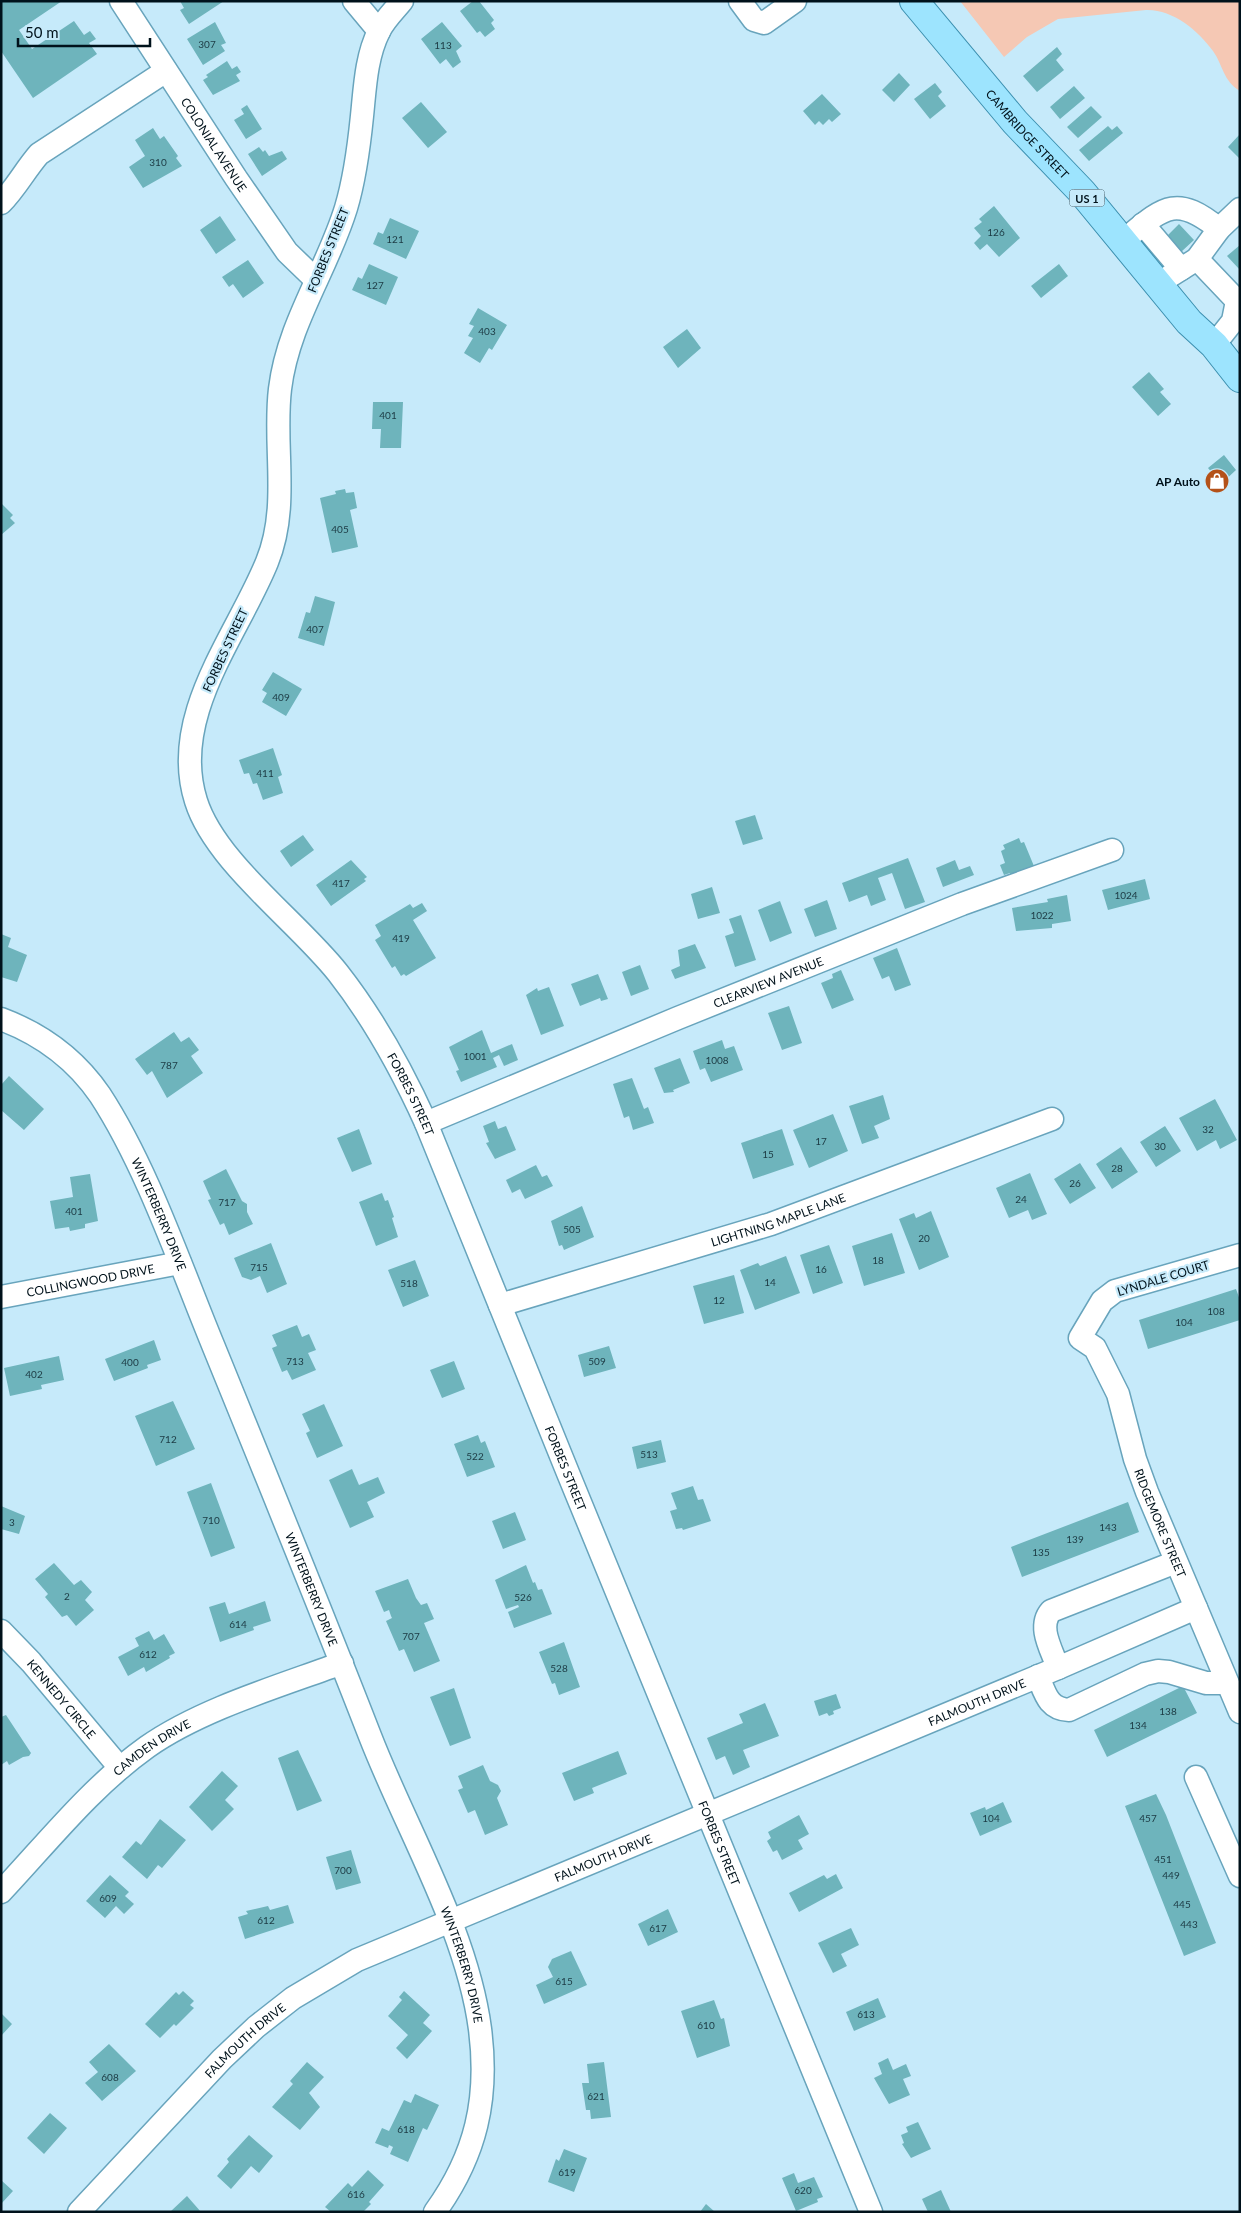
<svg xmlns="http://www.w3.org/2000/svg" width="1241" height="2213" font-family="Lato,sans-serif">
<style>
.green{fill:#f5c8b4}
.building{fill:#6eb4bc}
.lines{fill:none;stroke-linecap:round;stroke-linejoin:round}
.minor-casing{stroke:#68a4bc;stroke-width:25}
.major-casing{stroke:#3b8faf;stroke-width:30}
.minor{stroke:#fff;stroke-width:22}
.major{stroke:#9de4fe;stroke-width:28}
.labels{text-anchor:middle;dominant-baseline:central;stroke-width:4.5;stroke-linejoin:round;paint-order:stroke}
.number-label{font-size:10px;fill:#1c3a43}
.shield{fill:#c6eafa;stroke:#3b535e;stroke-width:1}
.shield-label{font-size:11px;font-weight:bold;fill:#00121b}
.street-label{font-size:12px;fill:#00121b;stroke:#c6eafa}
.poi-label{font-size:12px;font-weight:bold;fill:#00121b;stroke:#c6eafa;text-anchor:end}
</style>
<rect width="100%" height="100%" fill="#c6eafa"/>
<path class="green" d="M960 1H1240V91C1223 81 1223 65 1213 51 1198 30 1172 9 1146 10L1058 19 1027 37 1004 57Z"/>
<path class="building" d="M1 1H62L19 30 32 49 74 21 84 35 90 31 96 39 89 43 97 54 33 98 1 51Z
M180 1H224L189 24 180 10 184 8Z
M473 1H479L494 20 491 23 495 29 485 37 480 31 477 33 460 11Z
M215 22 226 43 221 45 225 51 203 65 187 39Z
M442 22 462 46 456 51 461 62 453 68 446 59 440 64 421 39Z
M1057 47 1062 54 1056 60 1064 70 1037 92 1023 76Z
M227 61 232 69 237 66 241 72 236 75 240 81 213 95 203 80 208 77 206 75Z
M899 73 910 85 894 102 882 90Z
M935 83 942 92 938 96 946 106 930 119 914 99Z
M1074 86 1085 98 1060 119 1050 107Z
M822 94 841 114 832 122 829 119 823 125 819 121 815 125 803 111Z
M421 102 447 132 428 148 402 118Z
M247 105 262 129 246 139 234 120 244 114 241 109Z
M1091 106 1102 117 1078 138 1067 127Z
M1108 126 1112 130 1117 126 1123 133 1089 161 1079 150Z
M153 128 160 139 164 136 178 156 176 158 182 166 143 188 129 167 145 156 135 140Z
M1240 134V159L1228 147Z
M259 147 263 152 265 150 269 156 282 151 287 159 262 176 248 154Z
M994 206 1020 238 999 257 987 244 980 250 974 243 981 236 974 228 982 222 979 219Z
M220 216 236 240 216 254 200 230Z
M390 218 419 231 406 259 373 244 378 232 383 234Z
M1179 224 1194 240 1181 252 1166 237Z
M1240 245V270L1227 256Z
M248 260 264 283 243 298 233 284 229 287 222 277Z
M369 264 398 277 386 305 352 290 358 277 362 279Z
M1059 264 1068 276 1041 298 1031 286Z
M478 308 507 325 492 350 489 348 480 363 464 353 473 338 468 336 474 326 469 324Z
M687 329 701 348 678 368 663 347Z
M1149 372 1164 389 1160 392 1171 404 1158 416 1132 387Z
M373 402H403L401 448H380L381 429H372Z
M1224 455 1236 470 1221 484 1208 468Z
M345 489 346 493 354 492 357 508 350 510 358 547 332 553 320 498 336 494 335 491Z
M1 503 13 515 10 518 15 523 1 535Z
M315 596 335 602 324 646 298 638 306 612 310 613Z
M273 672 302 689 286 716 262 702 267 693 262 690Z
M273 748 282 775 278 777 283 793 263 800 257 783 253 784 249 773 244 774 239 760Z
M755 815 763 839 743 845 735 821Z
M303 835 314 850 291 867 280 851Z
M1019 838 1021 843 1024 842 1036 871 1013 881 1010 873 1004 875 1000 865 1005 863 1001 851 1005 849 1003 845Z
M908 858 925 902 905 909 892 873 878 878 886 900 871 906 867 895 849 902 842 883Z
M351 860 367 877 364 879 366 881 331 906 316 885Z
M955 860 959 870 970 866 974 875 943 887 936 868Z
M1145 879 1150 899 1108 910 1102 890Z
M712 887 720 913 698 919 691 894Z
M1067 895 1071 921 1052 924V928L1016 931 1012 908 1048 902 1047 899Z
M827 900 837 929 815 937 804 909Z
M780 901 792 933 770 942 758 910Z
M422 903 427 911 413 920 436 958 406 976 404 974 401 976 395 966 392 968 375 940 381 936 375 925 410 904 413 908Z
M741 915 756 960 735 967 725 936 734 933 729 919Z
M1 934 11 938 8 947 27 955 17 982 1 977Z
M695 944 706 968 675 979 671 970 680 966 678 950Z
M897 948 911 985 895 991 889 976 882 979 873 958Z
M640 965 649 989 631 996 622 972Z
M841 970 854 1000 832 1009 821 983 833 978 832 974Z
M598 974 608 999 601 1001 600 998 580 1006 571 984Z
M549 987 564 1026 541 1035 526 995 537 988 538 991Z
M789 1006 802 1043 782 1050 768 1013Z
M482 1030 491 1053 512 1044 518 1060 504 1066 499 1055 493 1058 497 1067 461 1082 456 1071 459 1070 449 1047Z
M174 1032 181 1042 189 1037 199 1050 191 1056 203 1073 167 1098 152 1071 147 1075 135 1059Z
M722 1040 725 1049 734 1046 743 1070 711 1082 705 1068 700 1070 693 1051Z
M680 1058 690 1083 673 1090 674 1092 664 1093 654 1068Z
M9 1076 44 1109 24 1130 1 1110V1085Z
M632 1078 644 1109 648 1107 654 1123 633 1130 629 1116 624 1118 613 1084Z
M883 1095 890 1119 874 1126 879 1138 862 1144 849 1106Z
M1215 1099 1237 1140 1220 1149 1216 1140 1197 1151 1179 1118Z
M833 1114 848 1151 809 1168 793 1130Z
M495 1121 498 1129 506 1126 516 1150 495 1159 486 1143 489 1142 483 1126Z
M1165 1126 1181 1151 1156 1167 1140 1142Z
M359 1129 372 1164 352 1172 337 1138Z
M782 1129 794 1165 753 1179 741 1143Z
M1121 1147 1138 1172 1112 1189 1096 1164Z
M1080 1163 1096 1188 1070 1204 1054 1179Z
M536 1165 542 1177 547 1175 553 1186 525 1199 520 1189 512 1193 506 1180Z
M226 1169 242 1201 247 1204V1212L253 1224 229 1235 224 1223 220 1225 208 1200 211 1199 203 1181Z
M1030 1173 1047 1214 1032 1220 1028 1210 1009 1218 996 1188Z
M90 1174 98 1221 85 1224V1228L70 1231 69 1227 55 1229 50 1201 73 1197 70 1177Z
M382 1193 385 1201 388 1200 394 1217 392 1218 398 1237 376 1246 359 1202Z
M582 1206 594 1237 564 1250 562 1245 559 1246 551 1221Z
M931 1211 949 1257 919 1270 899 1219 914 1213 916 1218Z
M892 1233 905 1273 864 1286 852 1246Z
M271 1243 287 1284 267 1293 260 1276 251 1280 242 1277 234 1258Z
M829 1245 843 1283 813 1294 800 1255Z
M786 1256 800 1293 755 1310 740 1270 758 1263 760 1266Z
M415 1260 429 1296 403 1307 388 1270Z
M734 1275 744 1313 704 1324 693 1286Z
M1236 1289 1240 1300V1320L1148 1349 1139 1320Z
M297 1325 302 1337 309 1334 316 1350 308 1353 316 1370 292 1380 287 1370 282 1372 272 1348 277 1346 272 1335Z
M154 1340 161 1360 147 1365 148 1368 114 1381 105 1359Z
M609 1346 616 1368 584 1377 578 1355Z
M59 1356 64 1380 41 1385 42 1389 10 1396 4 1368Z
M454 1361 465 1389 442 1398 430 1370Z
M173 1401 195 1449 156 1466 135 1416Z
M324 1404 343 1446 317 1458 306 1433 310 1431 302 1414Z
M478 1435 481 1443 485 1441 495 1467 467 1477 454 1444Z
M661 1440 666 1462 637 1469 632 1447Z
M352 1469 359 1485 378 1477 385 1493 367 1502 374 1517 350 1528 329 1480Z
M211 1483 235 1548 211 1557 187 1492Z
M693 1486 698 1500 703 1499 711 1521 683 1530 682 1528 676 1529 670 1511 677 1509 671 1493Z
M1128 1502 1139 1532 1022 1577 1011 1547Z
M1 1506 25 1516 19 1534 1 1529Z
M515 1512 526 1540 503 1549 492 1521Z
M54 1563 74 1585 81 1580 92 1592 85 1600 94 1610 76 1626 67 1615 62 1617 45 1597 48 1594 35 1579Z
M526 1565 533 1583 535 1582 538 1590 542 1589 552 1614 514 1628 508 1612 519 1607 518 1605 506 1609 495 1580Z
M408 1579 416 1598 421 1605 427 1603 434 1619 424 1623 440 1661 414 1672 404 1649 399 1651 386 1621 392 1618 391 1616 389 1610 384 1612 375 1591Z
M265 1601 271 1621 253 1627 254 1630 220 1642 209 1607 225 1602 229 1614Z
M149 1631 154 1640 164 1634 175 1653 169 1656 170 1658 146 1672 144 1667 128 1676 118 1657 139 1646 135 1638Z
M564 1642 580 1687 559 1695 555 1683 552 1684 539 1652Z
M1183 1686 1197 1713 1107 1757 1094 1730Z
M454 1688 471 1738 450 1746 430 1697Z
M836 1694 841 1708 833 1711 834 1714 829 1716 827 1713 819 1716 814 1701Z
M765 1703 779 1736 743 1750 750 1767 733 1775 725 1756 716 1760 707 1738 743 1723 739 1714Z
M6 1715 31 1753 29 1756 23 1757 9 1765 7 1761 1 1765V1717Z
M298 1750 322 1801 297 1811 278 1758Z
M618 1751 627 1774 592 1788 594 1793 574 1801 562 1773Z
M483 1765 490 1781 498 1785 501 1791 497 1798 508 1825 485 1835 475 1810 468 1813 458 1790 463 1788 458 1776Z
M222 1771 238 1786 225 1800 234 1809 212 1831 189 1807Z
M1156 1794 1166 1815 1216 1943 1184 1956 1125 1806Z
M1003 1802 1012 1822 980 1836 970 1813 985 1807 986 1810Z
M799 1815 809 1834 798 1840 803 1849 782 1860 777 1850 773 1852 767 1841 771 1838 768 1832Z
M160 1819 186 1840 162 1868 158 1865 147 1879 122 1857 136 1841 141 1845Z
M351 1850 361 1883 336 1890 326 1857Z
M836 1874 843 1888 799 1912 789 1893 824 1875 827 1879Z
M110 1875 129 1892 125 1896 134 1904 124 1914 116 1906 105 1918 86 1901Z
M288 1905 294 1923 245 1939 238 1917 248 1914 246 1911 268 1906 270 1910Z
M668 1909 678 1932 648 1946 638 1924Z
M851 1928 859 1945 841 1954 847 1966 833 1973 818 1943Z
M571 1951 587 1985 544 2004 536 1985 553 1977 548 1967 552 1959Z
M183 1991 194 2001 190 2005 194 2008 176 2026 174 2024 160 2038 145 2024 176 1992 179 1995Z
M404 1991 430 2015 423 2023 432 2031 407 2059 396 2048 408 2035 388 2016 402 2000 399 1997Z
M878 1998 886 2017 854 2031 846 2012Z
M714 2000 721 2019 724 2018 730 2046 697 2058 681 2011Z
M1 2013 12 2024 1 2036Z
M109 2044 136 2071 102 2101 85 2083 98 2072 89 2062Z
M888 2058 893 2070 906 2064 911 2076 903 2079 910 2095 889 2104 874 2078 882 2074 878 2063Z
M307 2062 324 2077 309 2093 320 2107 300 2130 272 2107 293 2084 290 2081Z
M604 2062 611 2117 591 2119 590 2110H586L582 2083H589L587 2064Z
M415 2094 439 2105 427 2130 423 2128 408 2162 390 2154 393 2147 389 2145 388 2148 375 2143 382 2128 389 2131 404 2100 411 2103Z
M50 2113 67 2128 44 2154 27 2138Z
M918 2122 931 2149 911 2158 902 2144 904 2143 901 2135 908 2132 906 2127Z
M249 2135 273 2156 259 2173 251 2166 231 2189 217 2176 229 2162 227 2159Z
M564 2149 587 2158 574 2192 548 2182 556 2159 559 2161Z
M368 2170 384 2185 369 2202 371 2204 363 2212H331L325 2207 348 2183 352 2187Z
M794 2173 798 2183 814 2177 823 2197 817 2199 818 2202 796 2211 782 2178Z
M1 2180 13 2191 1 2204Z
M941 2190 951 2212H928L922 2199Z
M187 2196 201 2212H170Z
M706 2204 715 2212H700Z"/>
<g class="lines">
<defs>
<g id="minor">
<path id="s1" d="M121 1 236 178 287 252 316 280"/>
<path d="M354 1 379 31"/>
<path id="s2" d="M402 1C394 11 385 19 379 31 366 57 365 87 362 116 359 146 355 178 346 208 327 270 288 323 280 389 273 446 290 506 267 562 237 636 169 716 196 801 215 862 297 921 338 973 374 1019 402 1070 426 1123L568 1473 871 2212"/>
<path d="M740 1 754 20 764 23 795 1"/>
<path d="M1 203C16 188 25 170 39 154L166 71"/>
<path d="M1143 224 1181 269"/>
<path d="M1123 241C1163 208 1175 193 1219 229"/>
<path d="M1197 259 1237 301 1233 321 1214 345"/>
<path d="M1159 283 1197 259 1219 229 1240 209"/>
<path id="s3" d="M1 1019C41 1034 76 1060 100 1095 147 1167 180 1265 213 1345 266 1475 319 1605 370 1736 406 1829 467 1930 480 2029 489 2099 476 2155 435 2212"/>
<path id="s4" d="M426 1123 678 1018 962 904 1112 850"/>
<path id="s5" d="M1240 1255 1115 1291 1102 1301 1080 1338 1095 1348 1118 1394 1135 1459 1147 1492 1240 1712"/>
<path id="s6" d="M1 1297 180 1263"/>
<path id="s7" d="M500 1305 771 1224 1052 1119"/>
<path id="s8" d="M1 1631 31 1662 120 1768"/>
<path d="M1058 1668C1052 1650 1037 1627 1051 1611L1176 1562"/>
<path d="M1038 1676C1045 1693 1048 1709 1069 1710L1145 1674 1158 1671 1169 1672 1206 1683H1227"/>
<path d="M1196 1777 1240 1876"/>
<path id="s9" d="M1 1892C48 1842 91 1787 147 1747 201 1709 280 1686 342 1663"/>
<path id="s10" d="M79 2212 222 2059 256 2027 293 1998 357 1960 1058 1668 1196 1608"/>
</g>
<g id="major">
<path id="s11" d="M914 1 1015 122 1082 192 1189 322 1214 345 1240 378"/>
</g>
</defs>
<use href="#minor" class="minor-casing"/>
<use href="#major" class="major-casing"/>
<use href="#minor" class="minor"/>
<use href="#major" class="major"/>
</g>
<defs>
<symbol id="shop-disc" viewBox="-11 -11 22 22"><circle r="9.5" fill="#b45118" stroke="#c6eafa"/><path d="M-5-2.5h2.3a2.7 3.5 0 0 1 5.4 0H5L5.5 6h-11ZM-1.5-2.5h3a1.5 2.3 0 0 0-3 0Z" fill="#fff"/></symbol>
</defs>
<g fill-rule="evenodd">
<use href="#shop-disc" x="1203" y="467" width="28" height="28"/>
</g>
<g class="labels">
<g class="number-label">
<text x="207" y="44">307</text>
<text x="443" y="45">113</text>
<text x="158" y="162">310</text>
<text x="996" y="232">126</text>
<text x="395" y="239">121</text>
<text x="375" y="285">127</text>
<text x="487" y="331">403</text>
<text x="388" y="415">401</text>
<text x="340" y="529">405</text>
<text x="315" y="629">407</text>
<text x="281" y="697">409</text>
<text x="265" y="773">411</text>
<text x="341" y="883">417</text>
<text x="1126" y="895">1024</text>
<text x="1042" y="915">1022</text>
<text x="401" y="938">419</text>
<text x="475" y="1056">1001</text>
<text x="717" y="1060">1008</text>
<text x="169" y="1065">787</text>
<text x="1208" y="1129">32</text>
<text x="821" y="1141">17</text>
<text x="1160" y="1146">30</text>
<text x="768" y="1154">15</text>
<text x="1117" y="1168">28</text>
<text x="1075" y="1183">26</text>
<text x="1021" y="1199">24</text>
<text x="227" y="1202">717</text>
<text x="74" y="1211">401</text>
<text x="572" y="1229">505</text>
<text x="924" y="1238">20</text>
<text x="878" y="1260">18</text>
<text x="259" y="1267">715</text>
<text x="821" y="1269">16</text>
<text x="770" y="1282">14</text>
<text x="409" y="1283">518</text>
<text x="719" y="1300">12</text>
<text x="1216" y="1311">108</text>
<text x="1184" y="1322">104</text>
<text x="295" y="1361">713</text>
<text x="597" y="1361">509</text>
<text x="130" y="1362">400</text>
<text x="34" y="1374">402</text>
<text x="168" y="1439">712</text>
<text x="649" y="1454">513</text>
<text x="475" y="1456">522</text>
<text x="211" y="1520">710</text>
<text x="12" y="1522">3</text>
<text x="1108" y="1527">143</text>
<text x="1075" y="1539">139</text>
<text x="1041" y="1552">135</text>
<text x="67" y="1596">2</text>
<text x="523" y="1597">526</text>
<text x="238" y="1624">614</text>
<text x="411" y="1636">707</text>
<text x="148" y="1654">612</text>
<text x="559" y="1668">528</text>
<text x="1168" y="1711">138</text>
<text x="1138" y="1725">134</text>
<text x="991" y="1818">104</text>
<text x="1148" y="1818">457</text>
<text x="1163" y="1859">451</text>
<text x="343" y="1870">700</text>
<text x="1171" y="1875">449</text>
<text x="108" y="1898">609</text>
<text x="1182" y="1904">445</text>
<text x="266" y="1920">612</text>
<text x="1189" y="1924">443</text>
<text x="658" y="1928">617</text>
<text x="564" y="1981">615</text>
<text x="866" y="2014">613</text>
<text x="706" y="2025">610</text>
<text x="110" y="2077">608</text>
<text x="596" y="2096">621</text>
<text x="406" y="2129">618</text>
<text x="567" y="2172">619</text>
<text x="803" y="2190">620</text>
<text x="356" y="2194">616</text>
</g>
<rect class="shield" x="1069.5" y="189.5" width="35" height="17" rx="4"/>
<g class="shield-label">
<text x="1087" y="198">US 1</text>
</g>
<g class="street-label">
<text stroke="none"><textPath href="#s11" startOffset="175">CAMBRIDGE STREET</textPath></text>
<text stroke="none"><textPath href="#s1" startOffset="171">COLONIAL AVENUE</textPath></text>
<text transform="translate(328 250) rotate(-68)">FORBES STREET</text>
<text transform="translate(225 650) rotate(-65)">FORBES STREET</text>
<text stroke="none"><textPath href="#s4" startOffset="370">CLEARVIEW AVENUE</textPath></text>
<text stroke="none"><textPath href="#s2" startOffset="1209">FORBES STREET</textPath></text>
<text stroke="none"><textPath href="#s3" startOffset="260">WINTERBERRY DRIVE</textPath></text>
<text stroke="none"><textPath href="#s7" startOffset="291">LIGHTNING MAPLE LANE</textPath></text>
<text transform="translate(1163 1278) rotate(-17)">LYNDALE COURT</text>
<text stroke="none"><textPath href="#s6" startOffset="91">COLLINGWOOD DRIVE</textPath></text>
<text stroke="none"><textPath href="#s2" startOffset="1614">FORBES STREET</textPath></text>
<text stroke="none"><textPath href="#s5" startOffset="395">RIDGEMORE STREET</textPath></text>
<text stroke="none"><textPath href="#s3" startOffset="665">WINTERBERRY DRIVE</textPath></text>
<text stroke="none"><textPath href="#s8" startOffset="91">KENNEDY CIRCLE</textPath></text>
<text stroke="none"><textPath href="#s10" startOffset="1049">FALMOUTH DRIVE</textPath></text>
<text stroke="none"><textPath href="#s9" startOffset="210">CAMDEN DRIVE</textPath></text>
<text stroke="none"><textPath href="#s2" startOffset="2019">FORBES STREET</textPath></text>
<text stroke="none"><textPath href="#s10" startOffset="644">FALMOUTH DRIVE</textPath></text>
<text stroke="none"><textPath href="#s3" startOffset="1070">WINTERBERRY DRIVE</textPath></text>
<text stroke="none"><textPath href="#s10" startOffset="239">FALMOUTH DRIVE</textPath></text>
</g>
<g class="poi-label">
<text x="1200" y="481">AP Auto</text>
</g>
</g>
<rect width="1241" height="2213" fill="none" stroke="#00121b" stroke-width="5"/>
<path d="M18 38v8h132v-8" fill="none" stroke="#00121b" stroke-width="2.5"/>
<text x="25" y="38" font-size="15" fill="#00121b" stroke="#c6eafa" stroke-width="4" paint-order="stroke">50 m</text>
</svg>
